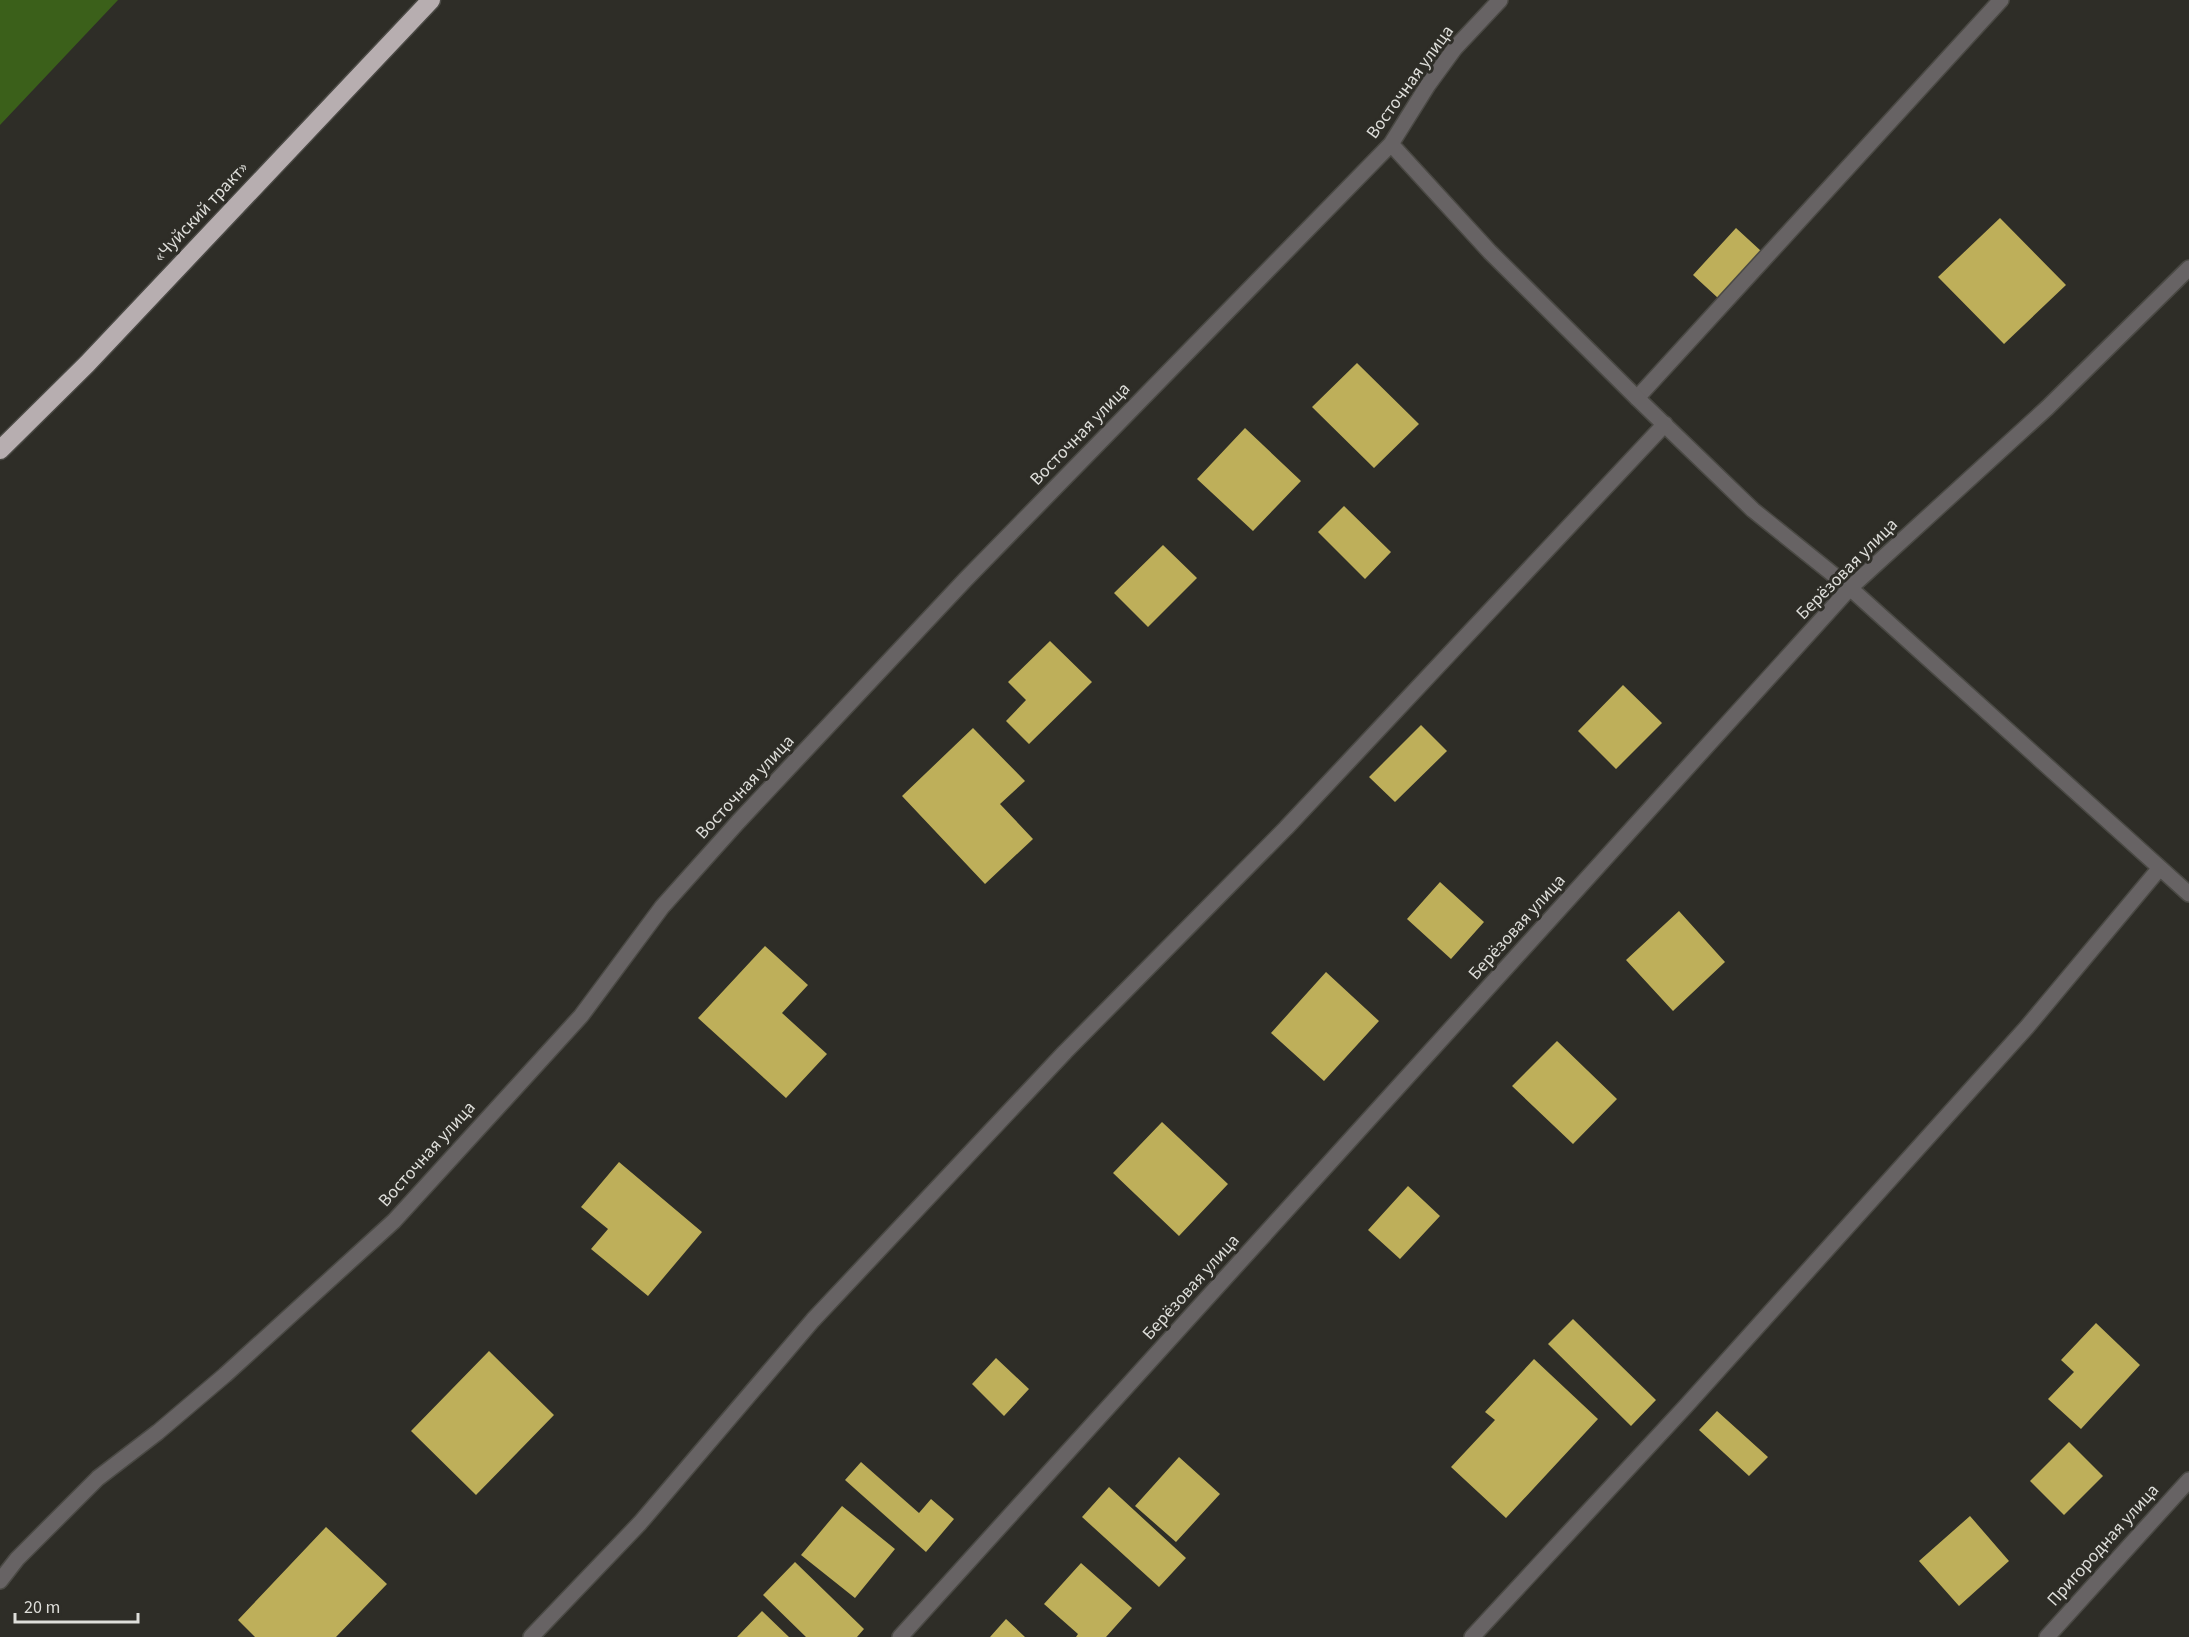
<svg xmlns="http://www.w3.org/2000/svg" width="2189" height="1637" font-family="'Source Sans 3',sans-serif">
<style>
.forest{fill:#3b601a}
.building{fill:#beaf5a}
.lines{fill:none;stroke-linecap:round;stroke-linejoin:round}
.lane-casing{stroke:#4a4944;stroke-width:18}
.street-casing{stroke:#4a4944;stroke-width:18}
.highway-casing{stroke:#4a4944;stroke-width:21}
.lane{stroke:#676364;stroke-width:15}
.street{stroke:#676364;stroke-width:15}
.highway{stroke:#b7aeb0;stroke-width:18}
.labels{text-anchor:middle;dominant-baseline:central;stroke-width:6;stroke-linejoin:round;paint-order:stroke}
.street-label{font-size:18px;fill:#dededa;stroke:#2e2d27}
</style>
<rect width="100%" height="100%" fill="#2e2d27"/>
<path class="forest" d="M0 0H118L0 125Z"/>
<path class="building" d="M2000 218 2066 285 2004 344 1938 277Z
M1736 228 1761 251 1718 298 1693 275Z
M1357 363 1419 424 1374 468 1312 407Z
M1245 428 1301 481 1253 531 1197 479Z
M1344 506 1391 552 1365 579 1318 532Z
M1163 545 1197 578 1148 627 1114 593Z
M1050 641 1092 682 1029 744 1006 721 1026 700 1008 682Z
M1623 685 1662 723 1616 769 1578 731Z
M1421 725 1447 751 1395 802 1369 777Z
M973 728 1025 781 1000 804 1033 839 985 884 902 796Z
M1440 882 1484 922 1451 959 1407 919Z
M1679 911 1725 962 1673 1011 1626 960Z
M765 946 808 985 782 1013 827 1054 786 1098 698 1018Z
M1326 972 1379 1021 1324 1081 1271 1033Z
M1557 1041 1617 1099 1573 1144 1512 1086Z
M1162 1122 1228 1184 1179 1236 1113 1173Z
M619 1162 702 1232 648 1296 591 1249 608 1229 581 1207Z
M1408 1186 1440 1216 1400 1259 1368 1230Z
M1573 1319 1656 1400 1631 1426 1548 1344Z
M2096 1323 2140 1365 2081 1429 2048 1399 2074 1372 2061 1360Z
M489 1351 554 1415 476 1495 411 1431Z
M996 1358 1029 1389 1004 1416 972 1384Z
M1534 1359 1598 1419 1506 1518 1451 1467 1495 1420 1485 1412Z
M1717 1411 1768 1457 1749 1476 1699 1430Z
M2069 1442 2103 1476 2064 1515 2030 1481Z
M1179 1457 1220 1494 1176 1542 1135 1506Z
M861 1462 919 1513 931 1499 954 1519 926 1552 845 1480Z
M1109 1487 1186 1558 1159 1587 1082 1517Z
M842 1506 895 1549 855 1598 801 1555Z
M1970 1516 2009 1561 1959 1606 1919 1561Z
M326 1527 387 1584 336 1637H255L238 1620Z
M795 1562 864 1629 857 1637H806L763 1595Z
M1081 1563 1132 1608 1106 1637H1076L1078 1634 1044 1604Z
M762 1611 789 1637H737Z
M1006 1619 1025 1637H990Z"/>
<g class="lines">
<defs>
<path id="lane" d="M1637 398 2001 0"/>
<path id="street" d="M1391 144 1490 252 1637 398 1753 510 1850 588 2189 894
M0 1581 17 1559 98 1478 158 1432 225 1375 394 1221 581 1016 662 907 738 822 965 580 1391 144 1428 85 1455 48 1500 0
M531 1637 640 1523 813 1320 1065 1052 1286 828 1665 424
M900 1637 1850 588 2047 408 2189 268
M1472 1637 1686 1406 2027 1027 2159 869
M2047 1637 2189 1480"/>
<path id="highway" d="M0 450 87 364 431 0"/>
</defs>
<use href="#lane" class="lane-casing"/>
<use href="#street" class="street-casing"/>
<use href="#highway" class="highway-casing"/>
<use href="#lane" class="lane"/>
<use href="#street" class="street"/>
<use href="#highway" class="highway"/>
</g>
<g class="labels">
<g class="street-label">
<text transform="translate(1410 82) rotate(-54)">Восточная улица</text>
<text transform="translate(201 212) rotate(-47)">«Чуйский тракт»</text>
<text transform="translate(1080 434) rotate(-46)">Восточная улица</text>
<text transform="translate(1847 569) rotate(-45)">Берёзовая улица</text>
<text transform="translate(745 787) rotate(-47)">Восточная улица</text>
<text transform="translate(1517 927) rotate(-48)">Берёзовая улица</text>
<text transform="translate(427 1154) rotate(-48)">Восточная улица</text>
<text transform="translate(1191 1287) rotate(-48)">Берёзовая улица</text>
<text transform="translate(2103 1545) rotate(-48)">Пригородная улица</text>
</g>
</g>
<path d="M15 1613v9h123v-9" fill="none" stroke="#dededa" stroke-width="3"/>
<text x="24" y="1613" font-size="18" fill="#dededa" stroke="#2e2d27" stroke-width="4.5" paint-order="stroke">20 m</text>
</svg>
